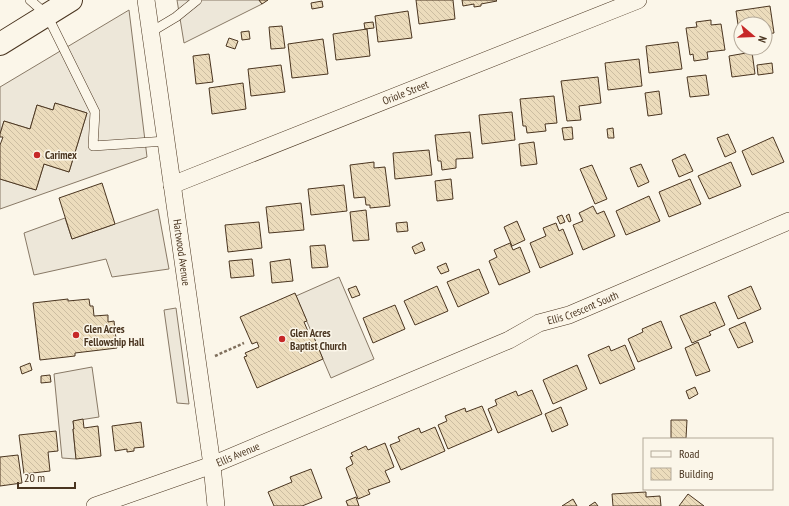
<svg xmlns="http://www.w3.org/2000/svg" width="789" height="506" font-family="'PT Sans Narrow',sans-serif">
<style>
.parking{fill:#ede7d9;stroke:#887966}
.building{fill:url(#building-back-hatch);stroke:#4a3520}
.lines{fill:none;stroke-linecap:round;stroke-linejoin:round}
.service-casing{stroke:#4a3520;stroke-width:10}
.minor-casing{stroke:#4a3520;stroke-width:18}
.secondary-casing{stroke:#4a3520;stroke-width:24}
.path{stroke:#7f6f5c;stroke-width:2.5;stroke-dasharray:3 2;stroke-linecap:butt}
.service{stroke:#fbf6e9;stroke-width:9}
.minor{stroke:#fbf6e9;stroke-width:17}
.secondary{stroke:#fbf6e9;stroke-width:22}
.poi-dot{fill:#c62828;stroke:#fbf6e9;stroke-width:1.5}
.labels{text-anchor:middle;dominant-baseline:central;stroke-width:3;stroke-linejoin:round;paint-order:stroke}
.street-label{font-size:11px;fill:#4a3520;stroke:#fbf6e9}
.poi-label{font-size:11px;font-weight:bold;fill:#4a3520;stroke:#fbf6e9;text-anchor:start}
</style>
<defs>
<pattern id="building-back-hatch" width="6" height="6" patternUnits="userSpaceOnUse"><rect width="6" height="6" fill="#ecdcbc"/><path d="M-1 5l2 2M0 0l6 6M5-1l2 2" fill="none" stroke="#ccbda1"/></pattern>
</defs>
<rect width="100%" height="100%" fill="#fbf6e9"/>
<path class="parking" d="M177 0H259L262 4 184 43Z
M129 10 147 157 0 209V179L36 190 44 164 69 172 87 113 55 103 53 110 37 105 30 129 4 121 0 134V87Z
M158 209 169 269 112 277 106 259 34 275 24 233 65 218 72 239Z
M339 277 374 359 331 378 296 296Z
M176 308 189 404 177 403 164 310Z
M92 367 99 417 73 421 74 429H73L76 459 62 458 54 374Z"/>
<path class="building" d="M259 0H268L262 4Z
M416 0H453L455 19 419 24Z
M462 0H496L497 1 481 4V6L474 7V4L463 6Z
M322 1 323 7 312 9 311 3Z
M770 6 774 33 765 34V24H741V38H740L736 11Z
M408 11 412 38 378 42 375 16Z
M711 20V25L721 24 725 50 707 52 708 59 694 61 693 54 690 55 686 28 697 27 696 22Z
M373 22 374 28 365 29 364 23Z
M282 26 285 48 271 49 269 27Z
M367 29 370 56 336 60 333 34Z
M249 31 250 39 242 40 241 32Z
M229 38 238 41 235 49 226 46Z
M323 39 328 74 292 78 288 44Z
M678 42 682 69 649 73 646 46Z
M752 52 755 74 732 77 729 56Z
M209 54 213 82 196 84 193 56Z
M639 59 642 86 608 90 605 63Z
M772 63 773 73 758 75 757 65Z
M281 65 285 92 251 96 248 69Z
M706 75 709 95 690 97 687 77Z
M598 77 601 103 579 106 581 120 567 121 561 81Z
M243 83 246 109 212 114 209 88Z
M659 91 662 114 648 116 645 93Z
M554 96 557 123 545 124 546 131 527 133 526 126H523L520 99Z
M55 103 87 113 69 172 44 164 36 190 0 179V145L3 137H0V134L4 121 30 129 37 105 53 110Z
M512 112 515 140 482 144 479 115Z
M572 127 573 139 564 140 562 128Z
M613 128 614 138H608L607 129Z
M470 132 473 158 456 159V168L442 170 441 161H438L435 135Z
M728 134 736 152 725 157 717 138Z
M773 137 784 162 752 175 742 151Z
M534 142 537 164 521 166 519 144Z
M429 150 432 175 395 179 393 153Z
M685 154 693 171 679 177 672 160Z
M374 162V168L385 167 390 206 370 208V205H366L365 197 354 198 350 165Z
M731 162 741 186 709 199 698 176Z
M641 164 649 182 638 187 630 168Z
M592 165 607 199 595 204 580 169Z
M451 179 453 199 437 201 435 181Z
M690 179 701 204 669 217 659 192Z
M102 183 115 224 72 239 59 198Z
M344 185 347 211 311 215 308 189Z
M649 196 660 221 626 235 616 211Z
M301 203 304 230 269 233 266 207Z
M593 206 597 214 604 211 615 236 583 250 573 225 583 221 579 213Z
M366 210 369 240 353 241 350 212Z
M569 214 571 221 569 222 566 216Z
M562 215 565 222 560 224 557 217Z
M517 221 525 240 512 246 504 227Z
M259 222 262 248 228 252 225 225Z
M407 222 408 231 397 232 396 223Z
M556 223 559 231 563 229 573 254 540 268 530 243 546 236 543 228Z
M422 242 425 250 415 254 412 247Z
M510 243 513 250 520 247 530 272 499 285 489 261 497 257 494 250Z
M325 245 328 267 312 268 310 246Z
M252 259 254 276 231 278 229 261Z
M290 259 293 281 272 283 270 262Z
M446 263 449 271 441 274 437 267Z
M479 269 489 293 458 307 447 282Z
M356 286 360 295 352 298 348 289Z
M437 286 448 311 415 325 404 301Z
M751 286 761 309 738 319 728 296Z
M295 293 307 321 304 322 310 336 313 335 323 359 257 388 244 357 247 356 245 353 259 347 257 342 252 344 240 317Z
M68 299V301L89 299 90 306H93L94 316 108 315V322L114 321 117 348 75 353V356L40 360 33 303Z
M715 302 725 325 709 332 711 335 692 343 680 316Z
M395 305 405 329 373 343 363 318Z
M661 321 672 348 638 362 628 339 643 332 642 329Z
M745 322 753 342 738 348 729 329Z
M698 342 710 371 696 376 685 348Z
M625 345 635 369 600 384 588 355 609 346 611 351Z
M30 363 32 370 22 374 20 367Z
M577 365 587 389 553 404 543 380Z
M50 375 51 382 41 383V376Z
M695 387 698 394 689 399 686 391Z
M532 390 542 414 498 433 488 409 497 405 495 400 516 391 518 396Z
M482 406 492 430 448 449 438 425 447 421 445 416 465 408 466 412Z
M561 407 568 425 552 432 545 414Z
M83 419 84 428 98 426 101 456 76 459 73 429H74L73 421Z
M671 420H687L686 438H671Z
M141 422 144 447 134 448V451L127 452V449L115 451 112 426Z
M435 427 445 451 401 470 390 445 400 441 398 437 419 428 421 433Z
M56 431 58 451 48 452 50 471 24 474 19 435Z
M385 443 394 467 385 471 390 482 368 490 370 494 358 499 346 468 353 464 350 457 353 456 351 453 366 446 368 450Z
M18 455 22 483 0 486V457Z
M311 469 322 498 302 506H274L268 492 292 482 290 477Z
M646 492V497L660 496 661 506H613L612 494Z
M688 494 704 506H679Z
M356 497 359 506H348L346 501Z
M573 499 577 506H562Z
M595 502 598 506H589Z"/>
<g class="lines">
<defs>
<path id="service" d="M30 0 47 15 95 112 93 146 166 141
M151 32 176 17 197 0"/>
<g id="minor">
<path id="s1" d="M146 0 212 465 216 506"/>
<path id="s2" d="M172 185 638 0"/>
<path id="s3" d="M95 506 212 465 509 340 539 323 569 315 789 221"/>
</g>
<path id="secondary" d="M0 44 71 0"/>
</defs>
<use href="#service" class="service-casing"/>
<use href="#minor" class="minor-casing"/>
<use href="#secondary" class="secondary-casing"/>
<path class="path" d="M215 356 244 343"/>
<use href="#service" class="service"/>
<use href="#minor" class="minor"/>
<use href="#secondary" class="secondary"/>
</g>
<g class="poi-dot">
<circle cx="37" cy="155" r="4"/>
<circle cx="76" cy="335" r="4"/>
<circle cx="282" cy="339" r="4"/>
</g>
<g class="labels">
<g class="street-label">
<text stroke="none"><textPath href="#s2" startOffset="251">Oriole Street</textPath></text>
<text stroke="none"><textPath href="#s1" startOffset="255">Hartwood Avenue</textPath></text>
<text stroke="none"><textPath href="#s3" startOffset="527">Ellis Crescent South</textPath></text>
<text stroke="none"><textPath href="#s3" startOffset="152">Ellis Avenue</textPath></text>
</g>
<g class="poi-label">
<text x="45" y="155">Carimex</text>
<text x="84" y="329">Glen Acres<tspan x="84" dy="13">Fellowship Hall</tspan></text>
<text x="290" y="333">Glen Acres<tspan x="290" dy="13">Baptist Church</tspan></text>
</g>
</g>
<rect x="643" y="438" width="130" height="52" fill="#fbf6e9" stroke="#b4a999"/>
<rect x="651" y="451" width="20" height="6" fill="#fbf6e9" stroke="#b4a999"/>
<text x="679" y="458" font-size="12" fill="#4a3520">Road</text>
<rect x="651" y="468" width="20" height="12" fill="url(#building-back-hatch)" stroke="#b4a999"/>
<text x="679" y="478" font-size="12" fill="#4a3520">Building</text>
<g transform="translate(753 36) rotate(109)"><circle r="19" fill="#fbf6e9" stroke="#b4a999"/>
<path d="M0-3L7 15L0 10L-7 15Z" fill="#c62828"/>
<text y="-6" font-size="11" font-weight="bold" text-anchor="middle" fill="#4a3520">N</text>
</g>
<path d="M18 482v6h57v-6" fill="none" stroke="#4a3520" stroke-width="2"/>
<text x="24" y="482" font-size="12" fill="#4a3520" stroke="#fbf6e9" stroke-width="3" paint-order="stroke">20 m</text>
</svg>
